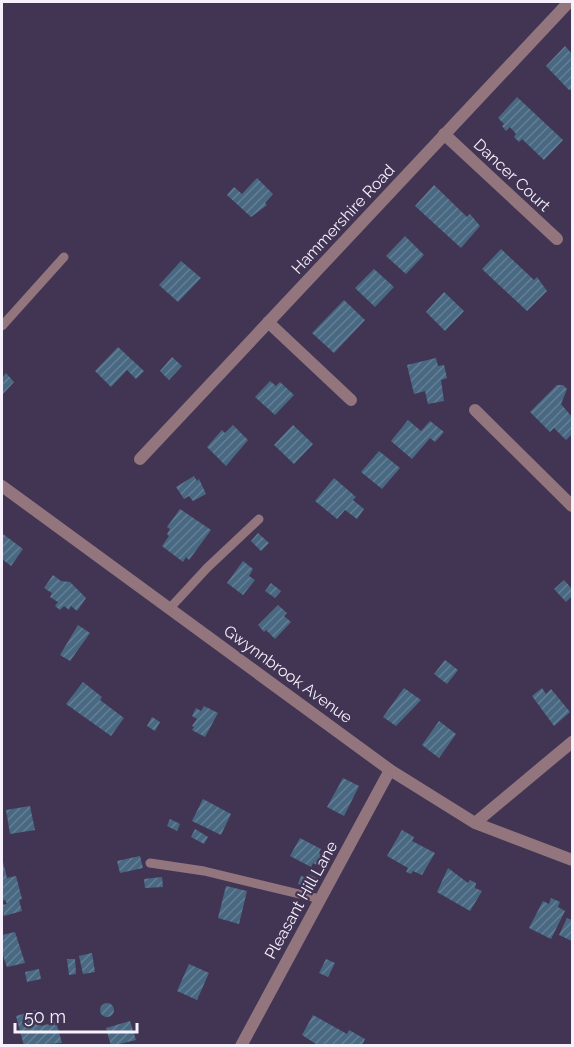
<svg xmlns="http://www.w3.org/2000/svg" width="574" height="1047" font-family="Raleway,sans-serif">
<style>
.building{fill:url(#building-hatch)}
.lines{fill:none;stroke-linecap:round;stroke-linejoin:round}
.service{stroke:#93767d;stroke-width:9}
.minor{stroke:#93767d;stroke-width:12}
.tertiary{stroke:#93767d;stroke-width:12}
.labels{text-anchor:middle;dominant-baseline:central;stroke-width:4.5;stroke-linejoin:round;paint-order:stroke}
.street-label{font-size:16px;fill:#f6f1fd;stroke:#423554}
</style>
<defs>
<pattern id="building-hatch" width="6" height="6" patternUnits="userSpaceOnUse" patternTransform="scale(1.5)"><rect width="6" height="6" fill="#496982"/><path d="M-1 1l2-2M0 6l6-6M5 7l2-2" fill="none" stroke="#647f95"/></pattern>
</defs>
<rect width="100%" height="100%" fill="#423554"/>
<path class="building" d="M565 46 572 54V90H569L546 66Z
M517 97 563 140 544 160 522 139 519 142 514 137 516 134 510 127 506 131 502 126 504 124 498 118Z
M257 178 273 194 265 203 267 205 251 217 227 195 234 187 242 194Z
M434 185 467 217 470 214 480 226 461 248 415 206Z
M405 236 424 255 406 274 386 256Z
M501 249 534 280 537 277 547 291 527 311 482 269Z
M181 261 201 278 178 302 159 285Z
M374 269 394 287 375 307 355 288Z
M444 292 464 311 445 331 426 312Z
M344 300 365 320 334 353 312 333Z
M118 347 144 371 136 379 127 370 111 387 95 371Z
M172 357 182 366 169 380 160 371Z
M436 358 438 366 444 365 447 378 441 380 444 401 428 404 425 391 414 394 407 365Z
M6 373 14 382 2 395V378Z
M270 381 276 386 280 382 294 395 275 415 255 397Z
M557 385H563L567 389 561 404 572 417V434L566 440 554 428 550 432 530 412Z
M408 420 421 431 430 421 444 432 435 442 430 438 412 459 391 441Z
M233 425 248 440 226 466 207 447 222 430 225 433Z
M293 425 313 444 294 464 274 445Z
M379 451 400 468 382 489 361 472Z
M194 476 197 481 199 479 206 494 193 501 189 496 184 499 176 487Z
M334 478 356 497 353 500 364 509 357 519 345 510 337 519 315 501Z
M180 509 211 530 189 560 186 557 183 562 162 546 169 536 167 534 170 529 167 527Z
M258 533 269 543 261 551 251 541Z
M3 534 23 549 11 566 2 559Z
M243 561 253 569 249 576 255 580 243 595 227 583Z
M53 575 61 581 70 582 86 598 77 611 71 606 69 610 64 606 60 610 55 606 58 602 50 597 52 593 44 588Z
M564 580 572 589V596L566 602 554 589Z
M271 583 281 591 275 598 265 591Z
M278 605 287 613 284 616 291 622 275 639 266 630 264 632 258 625Z
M78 625 90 633 70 661 60 655Z
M445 660 458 670 447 684 434 674Z
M83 682 102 697 100 700 124 718 111 736 66 704Z
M404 688 421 700 396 726 383 717Z
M542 688 546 694 551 689 570 712 554 726 532 696Z
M204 706 218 713 205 737 192 730 194 727 192 726 197 719 192 716 196 708 201 711Z
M152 717 160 722 155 731 147 726Z
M439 721 456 734 439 758 422 745Z
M343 778 359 786 344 816 327 807Z
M203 799 231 814 221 835 192 821Z
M30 806 35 830 10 834 6 810Z
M170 819 180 824 177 831 167 826Z
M195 829 208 837 204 844 191 837Z
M402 830 414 837 412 841 435 853 422 875 413 871 411 874 406 872 408 868 387 856Z
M300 838 321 849 319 853 331 860 326 870 313 863 311 867 290 856Z
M140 856 143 868 120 873 117 861Z
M2 858 7 878 16 876 22 899 19 900 22 911 4 916 2 905 7 904 5 900 2 901Z
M448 868 468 883 470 880 476 883 475 888 482 891 470 911 437 892Z
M308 874 317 878 313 890 298 884 301 876 307 878Z
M162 877 163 887 145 888 144 879Z
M226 886 247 891 239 924 218 918Z
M551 898 560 902 558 907 565 911 551 939 529 928 543 901 549 904Z
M567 918 572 920V941L559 935Z
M15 932 25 963 7 967 2 953V935Z
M92 953 95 972 83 974 79 956Z
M67 959H75L76 974 69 975Z
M326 959 335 963 328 977 319 973Z
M189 964 209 973 197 1000 177 991Z
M39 969 41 979 27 982 25 972Z
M100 1010a7 7 0 1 1 14 0a7 7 0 1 1-14 0Z
M36 1010 41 1026 56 1022 62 1043 24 1046 16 1016Z
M313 1015 347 1034 349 1030 365 1039 362 1046H319L302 1035Z
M130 1021 136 1040 111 1046 106 1028Z"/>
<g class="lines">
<path class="service" d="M2 326 64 257
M170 608 207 568 259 519
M150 863 204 871 320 899"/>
<path class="minor" d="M444 134 557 239
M268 322 351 400
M475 410 572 506
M140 459 569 2
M241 1046 390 770"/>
<path class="tertiary" d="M2 486 390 770 475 823 572 860
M475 823 572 742"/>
</g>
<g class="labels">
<g class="street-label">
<text transform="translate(512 175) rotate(43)">Dancer Court</text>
<text transform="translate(343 219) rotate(-47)">Hammershire Road</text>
<text transform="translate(288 674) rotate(36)">Gwynnbrook Avenue</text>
<text transform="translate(301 900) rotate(-61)">Pleasant Hill Lane</text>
</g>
</g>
<rect width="574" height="1047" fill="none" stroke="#f6f1fd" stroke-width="6"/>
<path d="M15 1023v9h122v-9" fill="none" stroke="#f6f1fd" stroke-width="3"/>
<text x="24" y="1023" font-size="18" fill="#f6f1fd" stroke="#423554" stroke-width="4.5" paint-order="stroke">50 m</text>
</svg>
